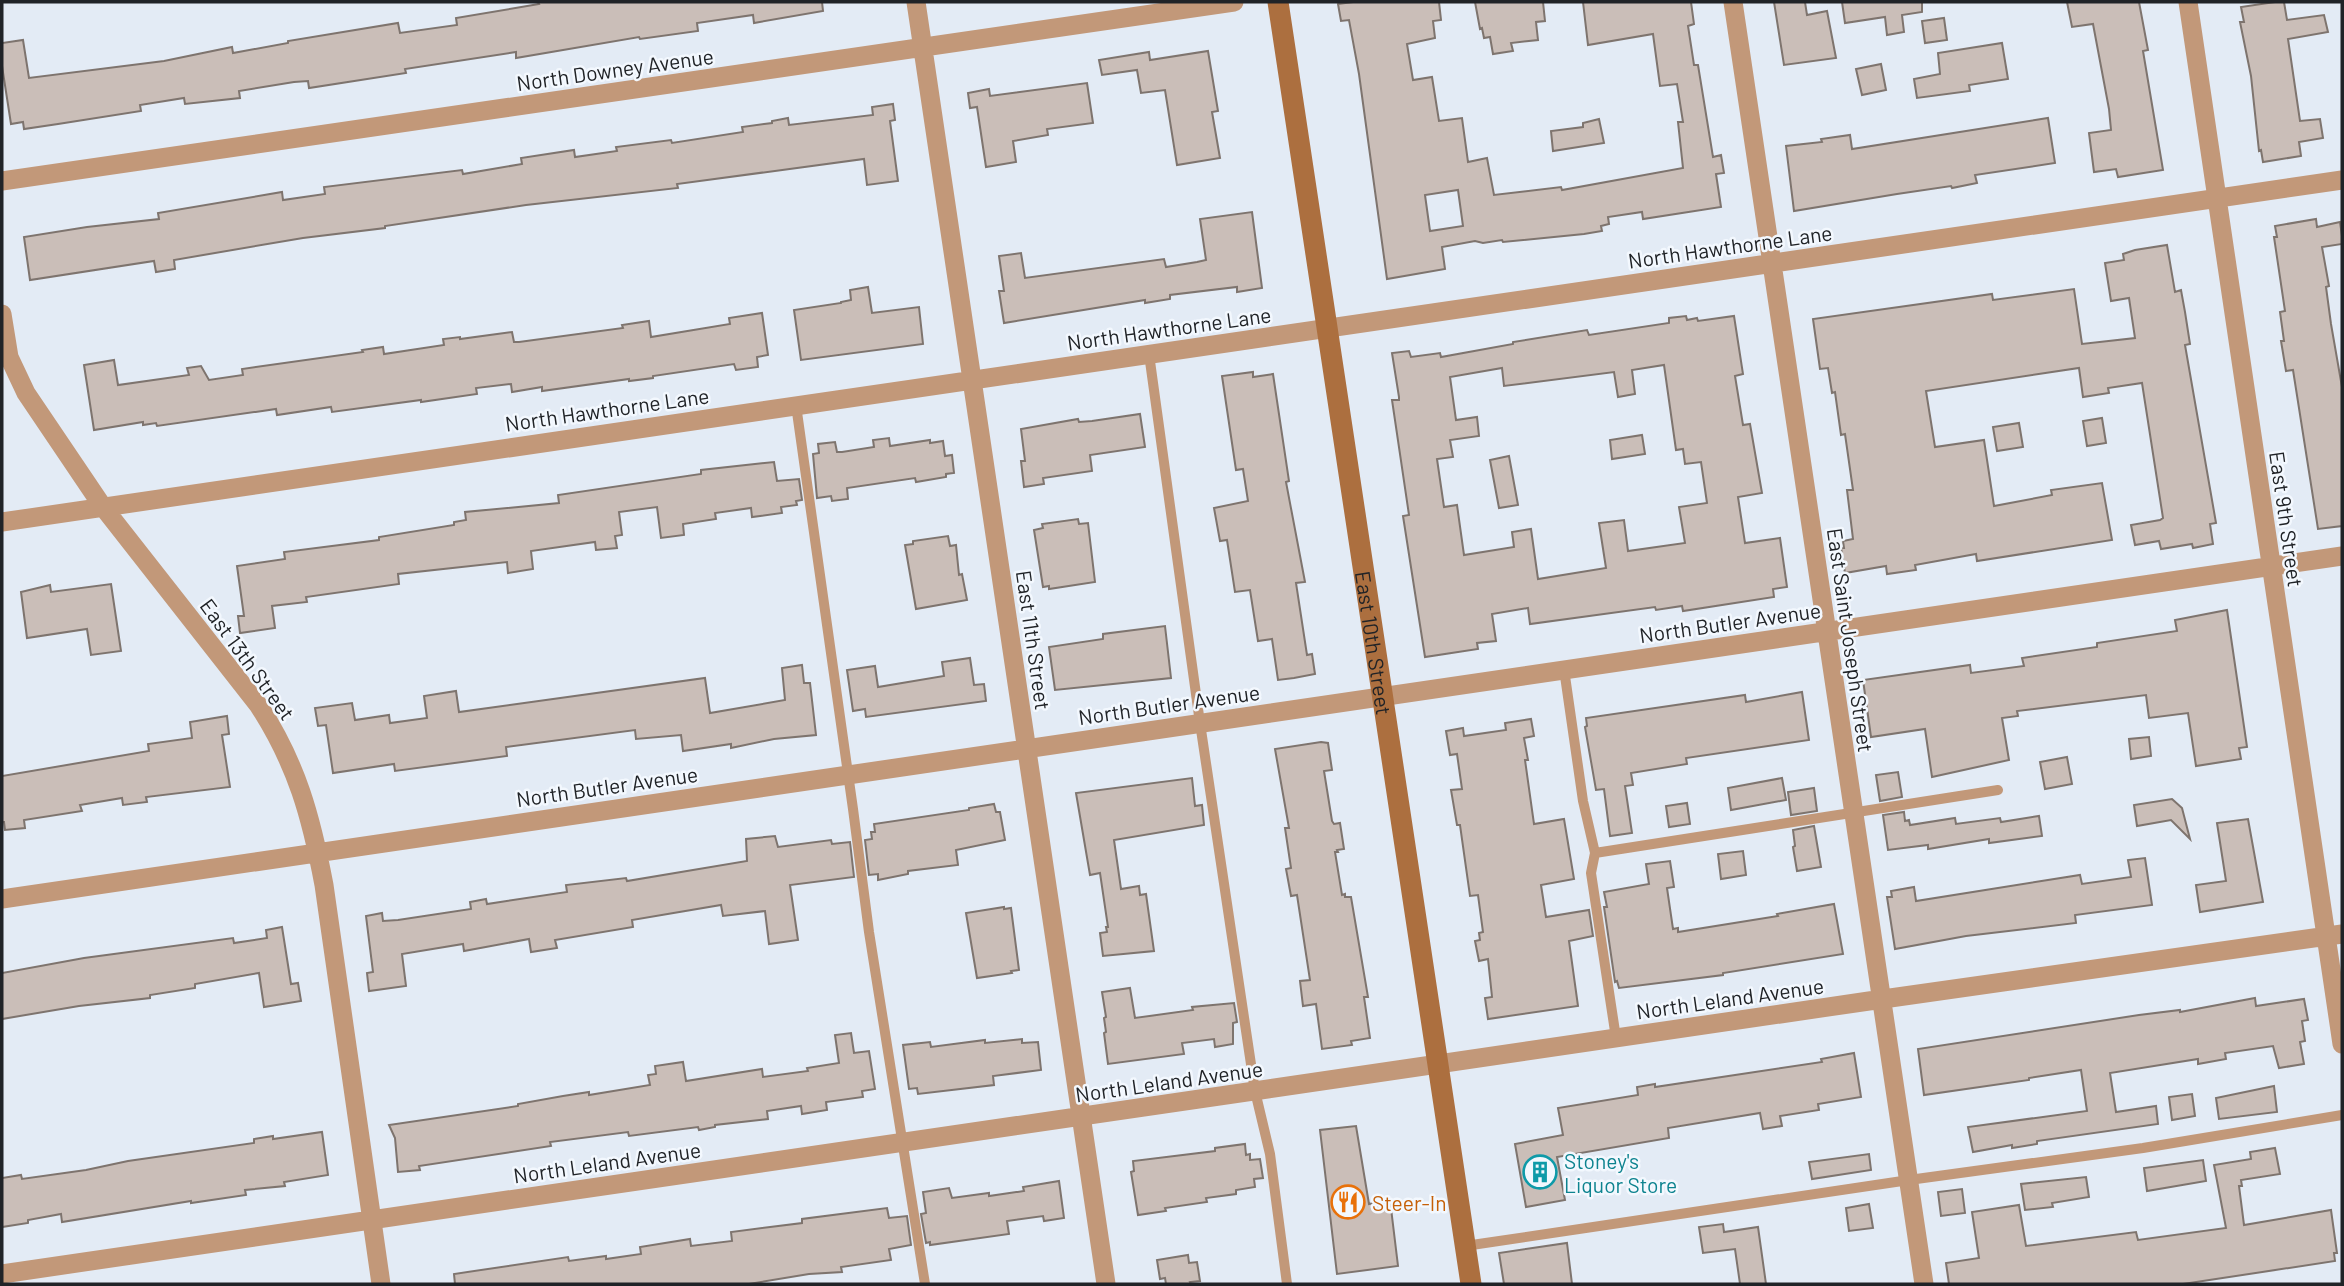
<svg xmlns="http://www.w3.org/2000/svg" width="2344" height="1286" font-family="Barlow,sans-serif">
<style>
.building{fill:#cabeb8;stroke:#7e746e;stroke-width:2;fill-rule:evenodd}
.lines{fill:none;stroke-linecap:round;stroke-linejoin:round}
.lane{stroke:#c29879;stroke-width:10}
.street{stroke:#c29879;stroke-width:19}
.secondary{stroke:#ac6f3f;stroke-width:21}
.labels{text-anchor:middle;dominant-baseline:central;stroke-width:5;stroke-linejoin:round;paint-order:stroke}
.street-label{font-size:21px;fill:#202327;stroke:#f3f8fe}
.culture-label{font-size:21px;fill:#0d838f;stroke:#f3f8fe;text-anchor:start}
.food-label{font-size:21px;fill:#c56008;stroke:#f3f8fe;text-anchor:start}
</style>
<rect width="100%" height="100%" fill="#e3ebf5"/>
<path class="building" d="M538 2H822L823 11 754 23 753 15 697 23 698 31 640 39 639 37 516 58V52L405 69 406 73 309 88 308 81 294 82 239 91 240 98 185 104 184 98 140 105 141 111 58 124 24 129 23 122 11 124 2 66V43L23 40 29 78 164 61 232 47 233 53 288 43V41L398 23 400 33 457 25 456 18 539 4Z
M1353 2H1439L1441 20 1433 21 1435 38 1407 44 1413 80 1432 77 1439 121 1462 118 1468 162 1487 158 1494 195 1561 187 1562 190 1683 168 1678 122H1683L1677 84 1660 86 1653 34 1588 45 1583 2H1691L1694 24 1688 26 1694 65H1698L1713 157 1721 155 1724 173 1716 174 1721 207 1643 219 1642 212 1608 217 1609 224 1601 226 1602 231 1584 234 1503 242 1502 240 1483 243 1475 241 1442 247 1445 269 1387 279 1359 74 1349 20 1341 21 1338 4ZM1458 190 1463 226 1430 231 1425 195Z
M1475 2H1543L1545 21 1536 22 1538 40 1511 43 1513 51 1493 54 1490 37 1484 38 1482 28 1480 29Z
M1774 2H1805L1807 15 1827 11 1836 58 1784 65Z
M1842 2H1922V12L1902 15 1904 32 1887 35 1885 17 1845 23Z
M2067 2H2139L2148 50 2143 51 2163 170 2118 177 2116 169 2094 172 2089 133 2111 130 2109 109 2093 24 2072 27Z
M2275 2H2284L2287 20 2324 15 2328 32 2288 39 2300 121 2320 119 2323 138 2299 142 2301 156 2263 162 2261 150 2259 151 2251 76 2240 22H2244L2241 7Z
M1944 18 1947 40 1925 43 1922 21Z
M2002 43 2008 79 1969 85 1970 91 1917 98 1914 79 1940 74 1938 53Z
M1208 51 1218 111 1212 112 1220 158 1177 165 1165 90 1141 93 1137 70 1102 75 1099 60 1149 52 1150 60Z
M1881 64 1886 90 1862 95 1856 69Z
M1087 83 1093 123 1047 129 1048 135 1013 141 1016 162 986 167 977 107 970 108 968 93 989 89 990 96Z
M893 104 895 120 890 121 898 181 867 185 864 159 677 184 678 188 526 205 385 226V228L303 238 174 260 175 269 156 272 154 261 30 280 24 237 87 227 159 219 158 213 282 192 283 200 325 194 324 187 462 170 463 174 522 164 521 158 574 150 575 157 617 151 616 147 671 140 672 143 743 132 742 127 772 123V121L788 118 789 125 873 115 872 107Z
M2048 118 2055 163 1975 175 1977 183 1952 188 1951 186 1897 194 1794 211 1786 146 1822 142 1821 139 1850 135 1852 149Z
M1599 119 1604 143 1553 151 1551 131 1583 127V123Z
M1252 212 1262 288 1237 292V287L1170 295V299L1145 303V300L1004 323 999 291H1004L999 256 1021 253 1025 278 1164 259 1166 267 1197 262 1206 260 1200 219Z
M2316 219 2317 227 2340 222 2342 236V244L2322 247 2329 286 2326 287 2331 324 2342 387V526L2318 529 2293 370 2286 371 2281 341H2284L2280 312 2285 311 2274 237H2277L2275 226Z
M2167 245 2175 292 2181 290 2185 312 2190 344 2185 345 2216 523 2210 524 2213 544 2193 548 2192 544 2161 549 2159 541 2135 545 2131 525 2160 520 2163 518 2142 383 2108 388 2109 393 2083 397 2079 368 1926 391 1935 447 1984 440 1994 506 2052 495 2051 490 2102 483 2112 540 1977 561 1976 554 1915 565 1916 570 1887 574 1886 566 1845 573 1841 548H1844L1843 541 1853 539 1847 490H1853L1845 434 1841 435 1835 392 1832 393 1828 368 1820 369 1813 319 1992 294 1993 300 2074 289 2082 344 2135 338 2129 298 2111 301 2105 263 2124 260 2123 254 2135 250Z
M868 287 872 313 919 307 923 344 801 360 794 310 841 303V302L851 300 850 290Z
M762 313 768 355 757 357 758 367 736 370 734 364 653 376V378L629 381V379L542 391V387L512 392 511 384 476 388 477 394 421 402V400L332 412 331 407 277 415 276 409 157 426 156 423 143 425V422L94 430 84 365 114 360 118 385 189 375 187 368 201 366 209 380 243 375 242 369 363 352 362 350 383 347 384 354 444 345 443 339 460 337V339L512 332 514 342H519L623 328 622 325 649 321 651 337 730 324 729 318Z
M1686 316 1687 320 1697 318 1698 321 1734 316 1743 374 1735 376 1743 425 1750 424 1762 493 1738 497 1745 543 1780 538 1787 587 1773 589 1774 597 1683 611 1682 606 1656 610 1655 607 1530 624 1528 608 1492 614 1496 641 1477 643 1478 649 1425 657 1403 516 1409 515 1392 400H1399V397L1392 353 1409 351 1411 357 1440 353 1441 357 1513 344V342L1587 330 1589 335 1669 323V318ZM1664 365 1676 450 1683 449 1685 464 1701 462 1707 503 1679 507 1685 543 1628 551 1624 520 1599 523 1606 568 1538 579 1531 529 1512 532 1514 547 1464 555 1457 505 1444 507 1437 459 1453 457 1450 440 1479 436 1477 417 1456 420 1450 377 1502 368 1504 386 1614 372 1618 397 1635 394 1632 370Z
M1253 372V377L1273 374 1289 481 1286 482 1305 582 1296 583 1307 655 1312 654 1315 674 1294 678 1278 680 1272 639 1258 641 1250 590 1235 592 1227 540 1220 541 1214 508 1248 501 1243 469 1236 470 1222 376Z
M1140 414 1145 447 1090 455 1092 471 1043 478 1044 484 1024 487 1021 461H1025L1021 429 1078 419 1079 422 1092 421Z
M2102 418 2106 443 2087 446 2083 421Z
M2019 423 2023 447 1997 451 1993 427Z
M1642 435 1645 454 1612 459 1610 440Z
M889 438 890 446 930 440V443L943 441 945 456 952 455 954 473 946 474V477L916 482 915 478 847 488 848 499 832 501 831 496 817 498 813 454 819 453 818 444 835 442 837 452H842L874 447 873 440Z
M1509 456 1518 505 1499 508 1490 460Z
M774 462 777 481 799 479 802 500 796 501 797 505 781 507 782 513 752 517 751 508 715 513 716 519 683 524 684 535 661 538 657 507 619 512 622 535 615 536 617 548 596 550 595 542 531 551 533 569 508 573 507 562 398 574 399 584 306 597 307 602 272 606 275 628 240 633 238 616H244L237 566 285 559 284 552 379 540V537L454 525V522L466 520 465 512 559 503 558 495 701 474V470Z
M1078 519 1079 524 1088 523 1095 582 1049 589V586L1043 587 1034 530 1043 528 1042 524Z
M948 536 950 546 956 545 959 575 962 574 967 600 916 609 905 545 913 544V541Z
M111 584 121 651 91 655 87 629 27 638 21 592 50 585 51 592Z
M2227 610 2247 747 2239 748 2241 759 2196 766 2188 713 2149 718 2146 695 2017 711 2018 716 2002 718 2009 760 1932 777 1925 729 1871 737 1863 680 1970 665 1971 673 2024 666 2022 658 2097 647V643L2177 631 2175 620Z
M1165 626 1171 678 1055 690 1049 647 1103 639V634Z
M970 658 974 685 984 684 986 701 866 717 865 709 853 711 847 670 875 666 878 687 944 676 942 662Z
M802 665 804 683H810L816 735 774 739 731 748V744L683 751 681 735 636 739 635 730 506 747 507 756 395 771 394 764 333 773 326 725 318 726 315 708 352 703 355 720 389 715 390 723 427 718 424 696 456 691 459 712 705 678 710 713 785 700 782 668Z
M1802 692 1809 740 1686 758 1687 764 1631 773 1633 785 1625 786 1632 833 1610 836 1604 789 1596 790 1585 727 1587 726 1586 718 1745 695 1746 702Z
M227 716 229 734 222 735 230 787 146 797 147 802 123 805 122 798 80 805 82 811 24 820 25 828 5 830 4 822H2V776L149 751 148 744 192 738 190 722Z
M1531 719 1534 736 1524 738 1528 760H1525L1534 824 1564 819 1574 879 1541 885 1546 917 1589 910 1593 936 1569 941 1578 1006 1488 1019 1485 998 1492 997 1488 959 1479 961 1475 941 1480 940 1479 933 1483 932 1478 895 1470 896 1460 825H1457L1451 790 1462 789 1457 754 1450 755 1446 731 1463 728 1464 736 1506 730 1505 723Z
M2149 737 2151 756 2131 759 2129 739Z
M1321 742 1328 743 1332 770 1324 771 1332 821 1334 824 1340 823 1344 849 1337 850 1338 852H1335L1342 895 1345 894V897H1351L1368 997H1364L1370 1038 1351 1041 1352 1045 1322 1049 1316 1004 1303 1006 1300 981 1310 980 1297 895 1291 896 1286 869 1291 868 1285 828H1289L1275 749Z
M2067 757 2072 784 2045 789 2040 762Z
M1898 772 1902 797 1880 801 1876 775Z
M1192 778 1195 806 1202 805 1204 825 1114 840 1121 889 1139 886 1140 895 1146 894 1154 951 1103 956 1100 933 1107 932 1106 927H1108L1100 873 1090 875 1076 793Z
M1782 778 1786 800 1731 810 1728 788Z
M1814 788 1817 811 1791 815 1788 792Z
M2172 799 2182 808 2190 839 2171 820 2137 826 2134 805Z
M1687 803 1690 824 1669 827 1666 806Z
M994 804 996 812H1000L1005 840 956 850 958 865 908 871V874L878 880V874L869 875 865 840 872 839 871 832H875L874 824 969 810V808Z
M1904 812 1905 821 1909 820 1910 825 1955 818 1956 824 2000 818 2001 822 2039 816 2042 836 1989 843V839L1928 849V845L1888 850 1883 815Z
M2248 819 2263 902 2200 912 2196 885 2226 881 2217 823Z
M1814 826 1821 867 1797 871 1793 847 1795 846 1793 830Z
M775 836 778 847 831 840 832 844 850 842 854 877 790 885 798 940 769 944 765 911 723 916 721 905 632 920 633 927 555 940 557 948 531 952 529 939 464 951 463 944 402 954 406 986 369 991 367 973 373 972 366 916 382 913 383 921 398 920 471 909 470 902 486 899 487 904 567 892 566 885 626 878 627 881 747 861 746 839Z
M1743 851 1746 875 1721 879 1718 854Z
M2145 858 2152 905 2075 915 2076 923 1966 936 1895 949 1887 897H1892L1891 891 1914 887 1916 901 2080 875 2082 884 2131 877 2128 860Z
M1670 861 1674 887 1667 888 1673 929 1678 928V932L1778 916 1777 914 1834 904 1843 954 1723 973V975L1619 988 1617 981 1615 982 1604 907H1607L1604 892 1649 884 1646 864Z
M1004 907V909L1011 908 1019 970 1011 971 1012 973 977 978 966 913Z
M282 927 291 984 298 983 301 1001 264 1007 259 973 195 984V988L150 995V998L79 1006 2 1019V973L84 958 233 938 234 943 267 938 266 930Z
M1130 988 1135 1018 1193 1010 1192 1007 1234 1003 1237 1022 1233 1023V1044L1215 1047 1214 1039 1182 1043 1184 1054 1108 1064 1104 1033 1106 1032 1104 1018 1106 1017 1102 992Z
M2255 998 2256 1006 2304 999 2308 1020 2302 1021 2305 1041 2300 1042 2304 1064 2279 1068 2273 1046 2225 1053 2226 1059 2198 1064V1059L2110 1073 2116 1112 2156 1106 2158 1124 2037 1141V1144L2012 1148V1145L1973 1152 1968 1127 2087 1111 2081 1070 2029 1078V1080L1924 1095 1918 1049 2139 1015 2180 1010V1012Z
M851 1033 854 1053 869 1051 875 1089 862 1091 863 1097 826 1102 827 1110 802 1114 801 1106 767 1111 768 1119 715 1125V1127L699 1130 698 1127 629 1136 628 1132 550 1142 551 1146 419 1166 420 1170 398 1172 395 1138 389 1125 518 1106V1104L563 1096 589 1092V1095L650 1085 648 1075 656 1074 655 1066 683 1062 686 1081 762 1069 763 1077 808 1071 807 1068 839 1063 835 1035Z
M1022 1039V1043L1038 1042 1041 1070 993 1076 994 1085 918 1094 917 1088 909 1089 903 1045 930 1042 931 1047 985 1040V1043Z
M1854 1053 1861 1097 1818 1104 1819 1110 1780 1116 1782 1126 1763 1129 1760 1113 1668 1128 1669 1138 1557 1157 1565 1200 1526 1207 1515 1144 1563 1135 1558 1108 1638 1095 1637 1087 1655 1084V1087L1822 1062 1821 1059Z
M2274 1086 2277 1112 2219 1119 2216 1098Z
M2192 1094 2195 1116 2172 1120 2169 1097Z
M1356 1126 1369 1204 1390 1200 1398 1266 1337 1274 1320 1130Z
M322 1132 328 1175 284 1182 285 1186 245 1190 246 1195 191 1203V1201L62 1222 61 1214 28 1220V1223L2 1227V1178L21 1175 22 1179 86 1170 128 1161 254 1143V1139L273 1136V1139Z
M1245 1144 1246 1155 1250 1154V1160L1260 1159 1263 1178 1254 1179 1255 1187 1236 1190V1194L1206 1198 1207 1202 1165 1208 1166 1211 1138 1215 1131 1172 1134 1171 1133 1161 1215 1151V1148Z
M2275 1148 2280 1174 2241 1180 2242 1186H2239L2244 1225 2331 1210 2337 1253H2334L2335 1261 2183 1284H1949L1946 1263 1979 1258 1972 1212 2019 1205 2026 1246 2136 1232 2138 1240 2226 1228 2214 1165 2251 1159 2250 1152Z
M1869 1154 1871 1170 1812 1179 1809 1162Z
M2203 1160 2206 1181 2147 1191 2144 1168Z
M2086 1177 2089 1197 2052 1203 2053 1207 2025 1210 2021 1184Z
M1059 1181 1064 1218 1044 1221 1043 1216 1007 1221 1009 1234 930 1245V1242L926 1243 921 1214 926 1213 923 1192 949 1188 952 1198 989 1193V1196L1024 1191 1023 1187Z
M1962 1189 1965 1213 1941 1216 1938 1192Z
M1869 1204 1873 1228 1849 1231 1846 1208Z
M887 1208 889 1218 907 1216 911 1245 889 1249 891 1260 841 1267 842 1272 809 1274 749 1284H455L454 1274 568 1257 569 1261 606 1256V1259L641 1254 640 1247 690 1239 691 1246 732 1241 731 1232 802 1223V1219Z
M1723 1224 1724 1232 1758 1227 1766 1284H1740L1735 1249 1703 1253 1699 1227Z
M1567 1243 1572 1284H1504L1499 1253Z
M1188 1255 1189 1263 1197 1262 1200 1281 1190 1282 1191 1284H1166L1165 1278 1160 1279 1157 1260Z"/>
<g class="lines">
<path class="lane" d="M1149 354 1200 723 1255 1091 1270 1154 1287 1284
M796 405 853 809 869 932 925 1284
M1564 669 1583 801 1595 853 1591 873 1616 1038
M1595 853 1998 790
M1465 1246 1909 1180 2143 1148 2342 1115"/>
<path class="street" d="M916 2 1106 1284
M1733 2 1924 1284
M2188 2 2342 1044
M2 181 1234 2
M2 314 9 357 26 393 103 507 259 706C297 765 311 816 324 885L381 1284
M2 522 2342 180
M2 899 2342 556
M2 1274 1869 1001 2342 934"/>
<path class="secondary" id="s1" d="M1278 2 1471 1284"/>
</g>
<defs>
<symbol id="building-ring" viewBox="-11 -11 22 22"><circle r="9.5" fill="#f3f8fe" stroke="#0f9aa8" stroke-width="1.5"/><path d="M-4-6H4V6H1V3H-1V6H-4ZM-2.5-4.3h1.7v1.8h-1.7ZM.8-4.3h1.7v1.8H.8ZM-2.5-1h1.7V.8h-1.7ZM.8-1h1.7V.8H.8Z" fill="#0f9aa8"/></symbol>
<symbol id="restaurant-ring" viewBox="-11 -11 22 22"><circle r="9.5" fill="#f3f8fe" stroke="#e8710a" stroke-width="1.5"/><path d="M-5-6h1v4h1v-4h1v4h1v-4h1v5L-1.5 .5V6h-2V.5L-5-1ZM5-6V6H3V1.5H1.5Q1.5-4 5-6Z" fill="#e8710a"/></symbol>
</defs>
<g fill-rule="evenodd">
<use href="#building-ring" x="1521" y="1153" width="38" height="38"/>
<use href="#restaurant-ring" x="1329" y="1183" width="38" height="38"/>
</g>
<g class="labels">
<g class="street-label">
<text transform="translate(615 69) rotate(-8)">North Downey Avenue</text>
<text transform="translate(1730 246) rotate(-8)">North Hawthorne Lane</text>
<text transform="translate(1169 328) rotate(-8)">North Hawthorne Lane</text>
<text transform="translate(607 409) rotate(-8)">North Hawthorne Lane</text>
<text transform="translate(2287 519) rotate(82)">East 9th Street</text>
<text transform="translate(1730 622) rotate(-8)">North Butler Avenue</text>
<text transform="translate(1034 640) rotate(82)">East 11th Street</text>
<text transform="translate(1851 640) rotate(82)">East Saint Joseph Street</text>
<text stroke="none"><textPath href="#s1" startOffset="648">East 10th Street</textPath></text>
<text transform="translate(248 659) rotate(54)">East 13th Street</text>
<text transform="translate(1169 704) rotate(-8)">North Butler Avenue</text>
<text transform="translate(607 786) rotate(-8)">North Butler Avenue</text>
<text transform="translate(1730 998) rotate(-8)">North Leland Avenue</text>
<text transform="translate(1169 1081) rotate(-8)">North Leland Avenue</text>
<text transform="translate(607 1162) rotate(-8)">North Leland Avenue</text>
</g>
<g class="culture-label">
<text x="1564" y="1160">Stoney's<tspan x="1564" dy="24">Liquor Store</tspan></text>
</g>
<g class="food-label">
<text x="1372" y="1202">Steer-In</text>
</g>
</g>
<rect width="2344" height="1286" fill="none" stroke="#202327" stroke-width="7"/>
</svg>
